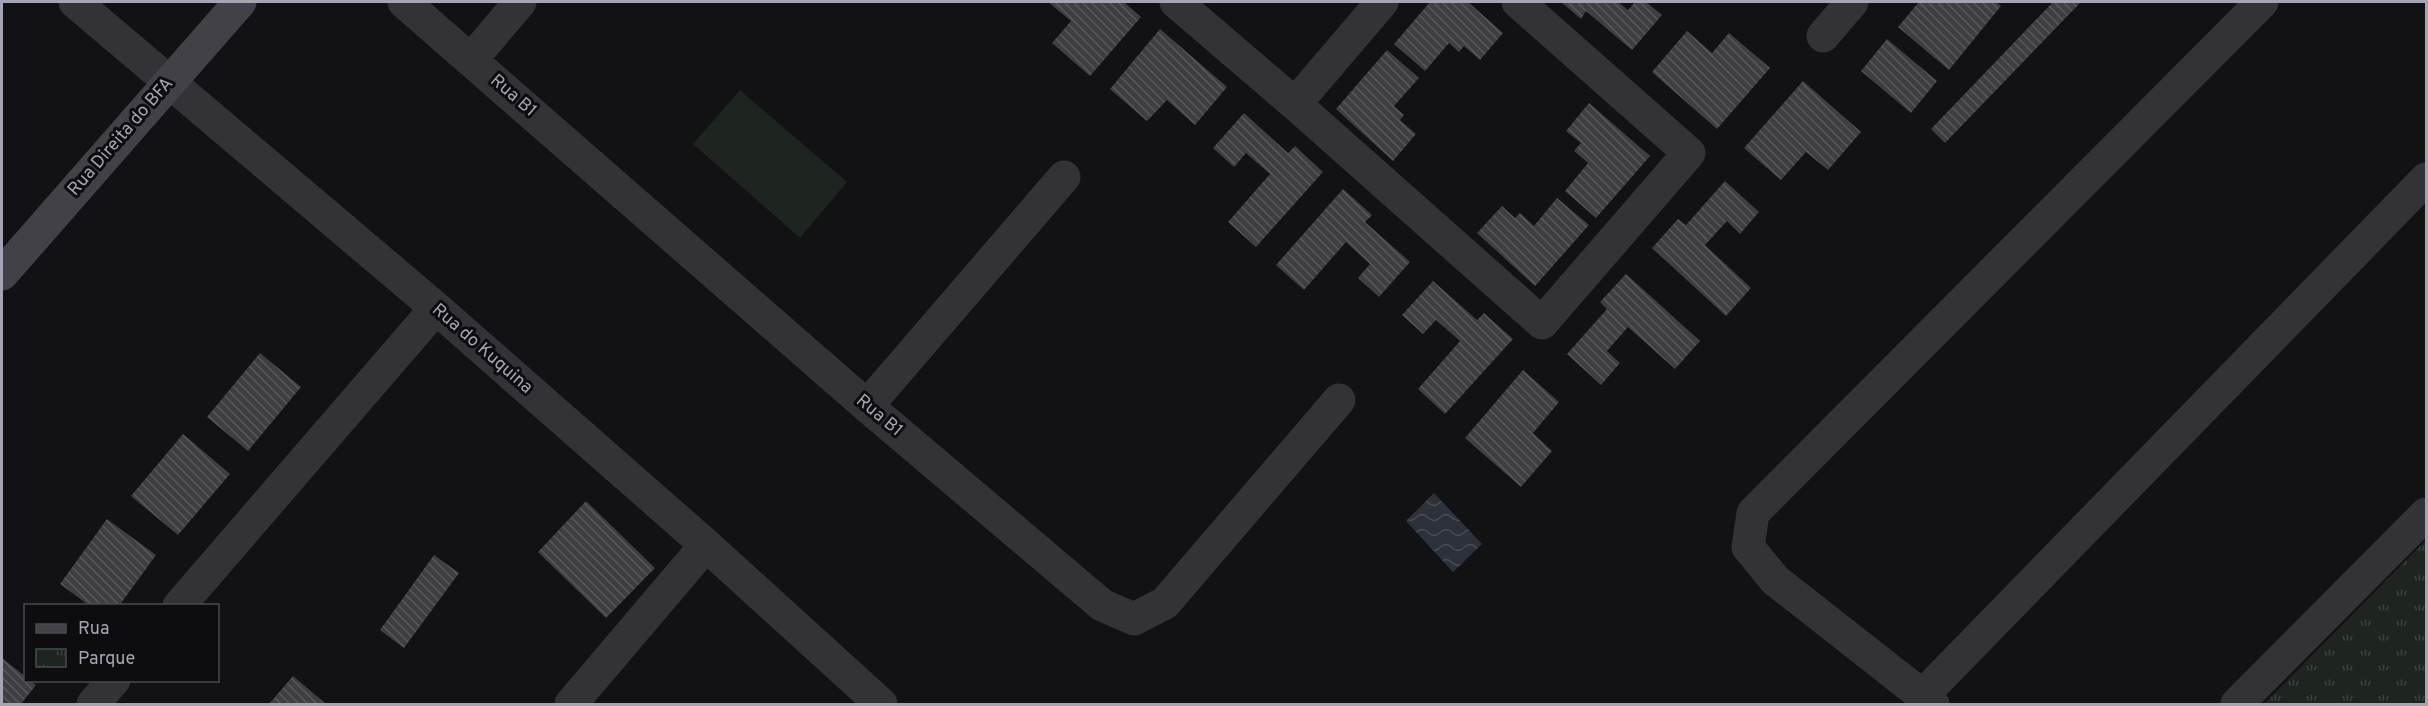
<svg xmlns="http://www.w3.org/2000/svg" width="2428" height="706" font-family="Overpass,sans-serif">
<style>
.park{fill:url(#park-tufts)}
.garden{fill:#1e2520}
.water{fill:url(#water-waves)}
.building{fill:url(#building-back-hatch)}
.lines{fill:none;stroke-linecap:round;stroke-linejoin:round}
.minor{stroke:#333337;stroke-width:33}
.tertiary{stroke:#333337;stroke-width:33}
.secondary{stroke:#414147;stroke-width:33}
.labels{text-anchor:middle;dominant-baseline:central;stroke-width:6;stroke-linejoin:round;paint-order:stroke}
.street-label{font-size:18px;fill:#a4a5b2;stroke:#0d0c0e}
</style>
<defs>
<pattern id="park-tufts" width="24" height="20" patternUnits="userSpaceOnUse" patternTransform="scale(1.5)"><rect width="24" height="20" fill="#1e2520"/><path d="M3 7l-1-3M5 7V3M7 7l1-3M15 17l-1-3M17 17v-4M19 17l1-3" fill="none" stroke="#3c423e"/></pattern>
<pattern id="water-waves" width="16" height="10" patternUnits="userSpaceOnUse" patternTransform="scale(1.5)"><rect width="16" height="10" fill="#2c313a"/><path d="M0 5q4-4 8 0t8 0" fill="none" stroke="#484c54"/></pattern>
<pattern id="building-back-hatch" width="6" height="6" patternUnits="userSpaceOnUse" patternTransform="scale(1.5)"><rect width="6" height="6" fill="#3e3e43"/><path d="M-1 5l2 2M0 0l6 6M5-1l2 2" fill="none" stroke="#57575c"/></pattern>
</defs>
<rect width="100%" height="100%" fill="#121113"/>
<path class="park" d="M2426 540V704H2264Z"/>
<path class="garden" d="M740 90 847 182 800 238 693 144Z"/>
<path class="water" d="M1434 493 1482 544 1453 572 1406 521Z"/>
<path class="building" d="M1048 2H1124L1141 17 1090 76 1052 43 1071 21Z
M1430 2H1468L1503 33 1480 60 1464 46 1459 52 1449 43 1425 71 1394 44Z
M1561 2H1618L1628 10 1635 2H1646L1662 15 1632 50 1586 11 1581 19Z
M1919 2H1996L2001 6 1949 70 1898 27Z
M2053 2H2081L1945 143 1931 129Z
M1160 29 1227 87 1195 125 1167 100 1147 121 1110 89Z
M1687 31 1712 53 1729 33 1770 68 1717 129 1652 72Z
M1887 39 1937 81 1911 113 1861 71Z
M1387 50 1419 78 1394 106 1404 115 1400 120 1416 134 1393 161 1336 109Z
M1803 81 1861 132 1828 170 1806 152 1781 180 1744 148Z
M1589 103 1650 156 1596 218 1565 191 1588 163 1574 151 1581 143 1566 131Z
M1244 113 1288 153 1295 146 1323 172 1256 247 1228 222 1270 174 1246 153 1234 167 1213 148Z
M1725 181 1759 212 1740 234 1727 221 1705 245 1751 288 1726 316 1652 248 1678 219 1686 225Z
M1343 189 1372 215 1365 222 1410 262 1379 297 1358 278 1370 264 1346 242 1304 290 1276 265Z
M1557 198 1589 225 1535 286 1477 233 1502 206 1515 218 1520 213 1534 226Z
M1626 274 1700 341 1675 369 1628 327 1607 351 1620 363 1601 385 1567 354 1607 309 1600 302Z
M1433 281 1477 320 1484 313 1513 339 1445 414 1418 389 1460 341 1436 320 1423 334 1402 315Z
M260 353 301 387 248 451 207 417Z
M1523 370 1559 402 1533 433 1552 451 1521 487 1465 438Z
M183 434 230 474 178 535 131 496Z
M586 501 655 568 606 618 538 552Z
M107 519 156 555 119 606H90L60 584Z
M434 555 459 573 404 648 380 630Z
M2 658 26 677V681H30L36 685 21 704H2Z
M293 676 326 704H269Z"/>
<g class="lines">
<path class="minor" d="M404 2 867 406 1102 605 1134 619 1165 603 1339 400
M1176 2 1295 104 1542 323 1689 153 1518 2
M1823 36 1852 2
M471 60 520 2
M1295 104 1382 2
M867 406 1064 177
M179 606 436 308
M1923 695 2426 179
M93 704 114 680
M571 704 706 545
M1933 704 1775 580 1748 547 1753 513 2262 2
M2237 704 2426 514"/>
<path class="tertiary" d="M75 2 436 308 706 545 881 704"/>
<path class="secondary" d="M2 274 240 2"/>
</g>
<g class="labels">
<g class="street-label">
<text transform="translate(513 96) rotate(41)">Rua B1</text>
<text transform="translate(121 137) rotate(-49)">Rua Direita do BFA</text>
<text transform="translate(482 349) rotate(41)">Rua do Kuquina</text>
<text transform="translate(879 416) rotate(40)">Rua B1</text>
</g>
</g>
<rect width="2428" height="706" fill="none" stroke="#a4a5b2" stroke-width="6"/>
<rect x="24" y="604" width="195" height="78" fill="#0d0c0e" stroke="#494950" stroke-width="1.5"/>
<rect x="36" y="624" width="30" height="9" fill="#414147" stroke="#494950" stroke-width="1.5"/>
<text x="78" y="634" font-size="18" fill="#a4a5b2">Rua</text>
<rect x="36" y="649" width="30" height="18" fill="url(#park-tufts)" stroke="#494950" stroke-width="1.5"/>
<text x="78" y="664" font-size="18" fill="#a4a5b2">Parque</text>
</svg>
